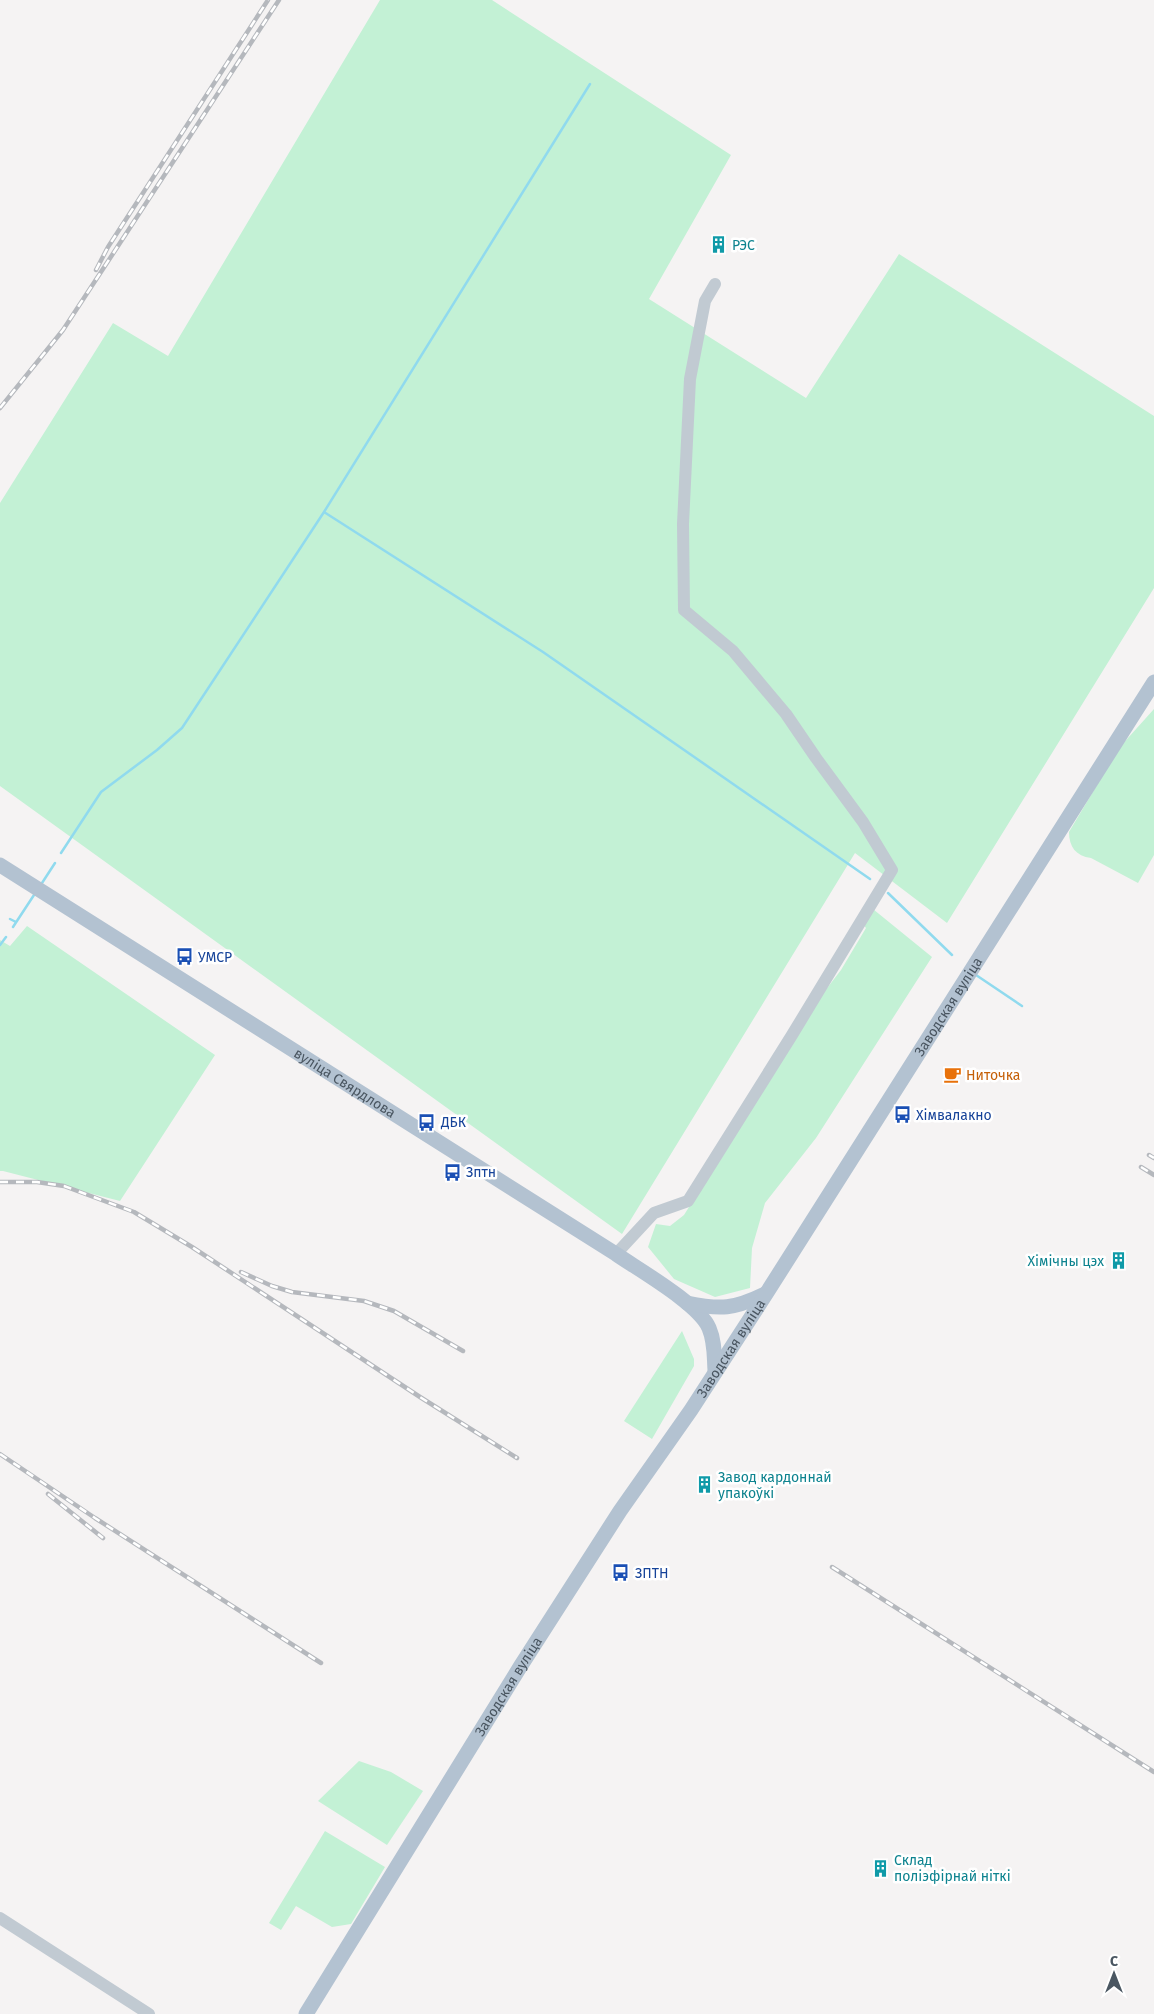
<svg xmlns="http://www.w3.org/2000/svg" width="1154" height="2014" font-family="'Fira Sans',sans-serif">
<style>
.green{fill:#c3f1d5}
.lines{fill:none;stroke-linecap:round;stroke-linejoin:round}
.stream{stroke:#90daee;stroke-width:2.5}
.minor{stroke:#c1cad2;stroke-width:12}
.major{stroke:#b3c2d1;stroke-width:15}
.rail-casing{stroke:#b5b8bd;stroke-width:4.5}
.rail{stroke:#fff;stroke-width:2.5;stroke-dasharray:8;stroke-linecap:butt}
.labels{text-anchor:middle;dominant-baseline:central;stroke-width:5;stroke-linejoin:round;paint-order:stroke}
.culture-label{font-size:14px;fill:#0d838f;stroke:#fff;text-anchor:start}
.transit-label{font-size:14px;fill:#164399;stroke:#fff;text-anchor:start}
.street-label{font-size:14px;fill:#4a5661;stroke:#fff}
.food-label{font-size:14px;fill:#c56008;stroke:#fff;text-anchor:start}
</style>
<rect width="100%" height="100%" fill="#f5f3f3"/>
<path class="green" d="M380 0H492L731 155 649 299 806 398 899 254 1154 416V588L947 923 855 853 622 1234 0 786V503L113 323 168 356Z
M1154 709V855L1138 883 1091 858C1076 856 1069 847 1069 832L1119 748Z
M868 905 932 957 816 1138 765 1203 752 1248 750 1288 715 1297 674 1279 648 1247 656 1224 670 1226 684 1215 821 996 841 970 866 928 857 917Z
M27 926 215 1055 120 1201 3 1171H0V940L10 946Z
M682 1331 694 1359V1366L652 1439 624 1421Z
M359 1761 391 1772 423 1791 387 1845 318 1801Z
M325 1831 385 1867 351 1924 332 1927 296 1906 281 1930 269 1923Z"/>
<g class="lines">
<path class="stream" d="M324 512 543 652 870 879
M61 853 101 792 157 750 182 728 324 512 590 84
M42 883 55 863
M888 893 952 955
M10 919 16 922
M13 927 34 895
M0 945 6 937
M976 975 1022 1006"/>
<path class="minor" d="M616 1254 654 1213 688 1201 792 1035 892 870 863 822 816 758 786 714 733 651 684 610 683 524 690 379 705 301 715 284
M0 1918 149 2014"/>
<g class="major">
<path id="s1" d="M0 865 616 1254C639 1270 699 1304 709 1328 715 1342 714 1356 715 1370"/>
<path d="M687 1303C721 1310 734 1309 765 1294"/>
<path id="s2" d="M306 2014 520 1667 620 1511 691 1410 766 1294 1154 682"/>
</g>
<defs>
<path id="rail" d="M96 270 108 247 268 0
M0 408 63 330 279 0
M1149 1155 1154 1158
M1141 1167 1154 1175
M0 1182H37L64 1186 134 1212 192 1247 420 1397 517 1458
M241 1272 272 1286 292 1292 364 1301 394 1311 463 1351
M0 1454 95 1518 321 1663
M48 1494 103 1538
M832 1567 1154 1772"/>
</defs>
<use href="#rail" class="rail-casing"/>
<use href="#rail" class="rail"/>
</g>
<defs>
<symbol id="building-bare" viewBox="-9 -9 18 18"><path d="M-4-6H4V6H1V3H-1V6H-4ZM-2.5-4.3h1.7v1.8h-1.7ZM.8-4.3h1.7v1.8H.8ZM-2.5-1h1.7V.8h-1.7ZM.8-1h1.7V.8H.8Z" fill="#0f9aa8" stroke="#fff" stroke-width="2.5" paint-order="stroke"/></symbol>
<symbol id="bus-bare" viewBox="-9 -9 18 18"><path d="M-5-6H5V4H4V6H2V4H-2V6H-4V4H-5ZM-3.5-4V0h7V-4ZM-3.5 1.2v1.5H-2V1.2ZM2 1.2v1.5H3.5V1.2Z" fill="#1a4fb4" stroke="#fff" stroke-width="2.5" paint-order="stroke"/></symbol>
<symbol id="cafe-bare" viewBox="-9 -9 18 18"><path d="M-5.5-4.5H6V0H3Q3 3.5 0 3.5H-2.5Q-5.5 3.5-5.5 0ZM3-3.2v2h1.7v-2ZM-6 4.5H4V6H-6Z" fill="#e8710a" stroke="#fff" stroke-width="2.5" paint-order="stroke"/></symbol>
</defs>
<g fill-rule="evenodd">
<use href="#building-bare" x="706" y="232" width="25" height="25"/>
<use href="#bus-bare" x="172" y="944" width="25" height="25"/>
<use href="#cafe-bare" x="940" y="1062" width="25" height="25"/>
<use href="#bus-bare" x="890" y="1102" width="25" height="25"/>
<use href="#bus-bare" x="414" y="1110" width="25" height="25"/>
<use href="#bus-bare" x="440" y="1160" width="25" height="25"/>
<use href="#building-bare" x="1106" y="1248" width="25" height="25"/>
<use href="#building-bare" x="692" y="1472" width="25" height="25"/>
<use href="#bus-bare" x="608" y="1560" width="25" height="25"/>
<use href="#building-bare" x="868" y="1856" width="25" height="25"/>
</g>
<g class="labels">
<g class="culture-label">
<text x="732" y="245">РЭС</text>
<text x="1104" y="1261" text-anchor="end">Хімічны цэх</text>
<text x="718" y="1477">Завод кардоннай<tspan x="718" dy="16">упакоўкі</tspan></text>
<text x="894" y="1860">Склад<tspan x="894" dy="16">поліэфірнай ніткі</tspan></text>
</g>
<g class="transit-label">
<text x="198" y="957">УМСР</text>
<text x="916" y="1115">Хімвалакно</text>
<text x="441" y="1122">ДБК</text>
<text x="466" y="1172">Зптн</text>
<text x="635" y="1573">ЗПТН</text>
</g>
<g class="street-label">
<text stroke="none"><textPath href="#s2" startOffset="1195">Заводская вуліца</textPath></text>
<text stroke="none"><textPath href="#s1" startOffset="408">вуліца Свярдлова</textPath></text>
<text stroke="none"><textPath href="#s2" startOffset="790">Заводская вуліца</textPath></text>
<text stroke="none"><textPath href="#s2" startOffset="385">Заводская вуліца</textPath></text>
</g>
<g class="food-label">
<text x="966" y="1075">Ниточка</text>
</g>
</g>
<g transform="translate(1114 1974)" stroke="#ffffff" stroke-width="4" paint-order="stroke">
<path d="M0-4L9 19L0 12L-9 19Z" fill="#4a5661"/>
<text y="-8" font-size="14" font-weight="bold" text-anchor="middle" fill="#4a5661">С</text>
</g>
</svg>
